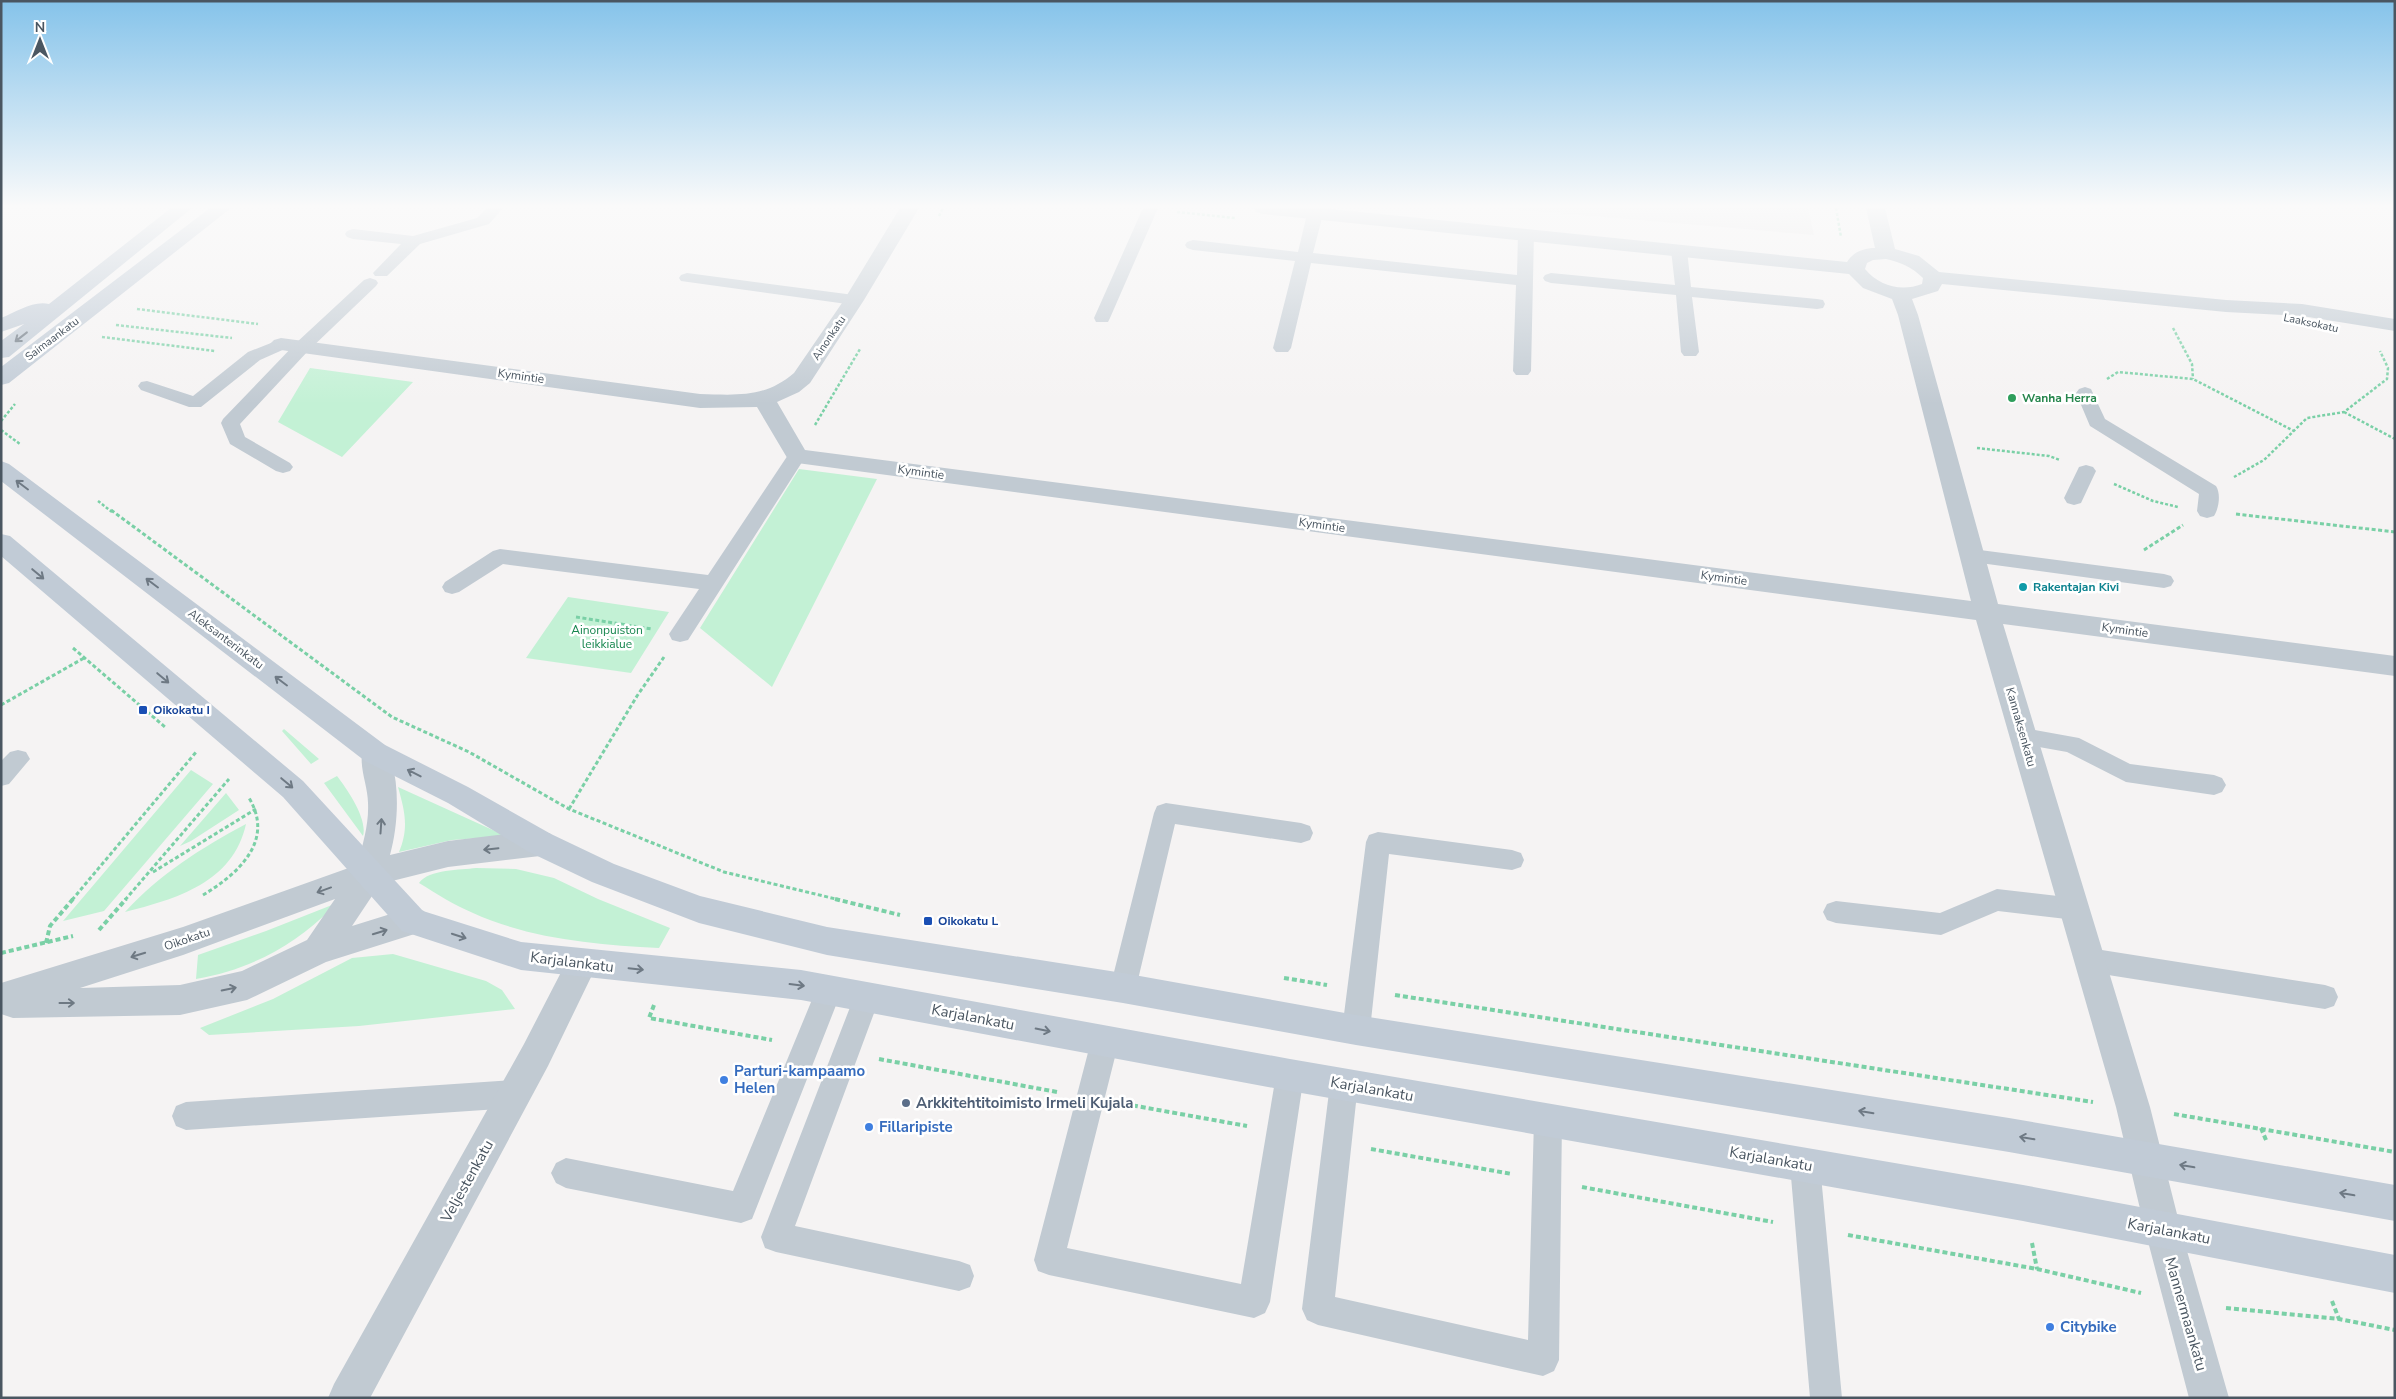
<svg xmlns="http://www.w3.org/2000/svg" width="2396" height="1399" font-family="'Nunito Sans',sans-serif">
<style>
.education{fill:#e6e4e5}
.green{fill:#c3f1d5}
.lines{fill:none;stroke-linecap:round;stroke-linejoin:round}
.path-far2{stroke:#7ad0a6;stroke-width:2.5;stroke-dasharray:3 2;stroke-linecap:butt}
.path-far1{stroke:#7ad0a6;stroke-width:3;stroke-dasharray:4 2.5;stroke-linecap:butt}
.path{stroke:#7ad0a6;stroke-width:4;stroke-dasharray:5 3;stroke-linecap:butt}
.lane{fill:#c1cad2;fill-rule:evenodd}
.street{fill:#c1cad2;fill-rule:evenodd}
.secondary{fill:#c1cbd6;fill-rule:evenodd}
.oneway{stroke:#6e7984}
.oneway2{stroke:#6e7983}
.leisure-dot{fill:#2e9e5b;stroke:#fff;stroke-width:2}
.culture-dot{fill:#0f9aa8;stroke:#fff;stroke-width:2}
.transit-dot{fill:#1a4fb4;stroke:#fff;stroke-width:2}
.shop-dot{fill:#3f7fe0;stroke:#fff;stroke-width:2}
.service-dot{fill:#5c6f8a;stroke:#fff;stroke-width:2}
.labels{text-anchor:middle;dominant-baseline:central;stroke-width:5;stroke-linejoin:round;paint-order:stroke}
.far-street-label{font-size:11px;fill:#4a5661;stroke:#fff}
.street-label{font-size:12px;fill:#4a5661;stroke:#fff}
.leisure-label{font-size:12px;font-weight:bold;fill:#27864d;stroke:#fff;text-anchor:start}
.culture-label{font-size:12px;font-weight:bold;fill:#0d838f;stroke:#fff;text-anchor:start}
.park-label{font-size:12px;fill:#17864f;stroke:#fff}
.transit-label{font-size:12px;font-weight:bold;fill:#164399;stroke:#fff;text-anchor:start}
.near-street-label{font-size:15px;fill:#4a5661;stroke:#fff}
.near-shop-label{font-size:15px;font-weight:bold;fill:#366cbe;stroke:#fff;text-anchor:start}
.near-service-label{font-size:15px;font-weight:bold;fill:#4e5e75;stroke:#fff;text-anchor:start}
</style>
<rect width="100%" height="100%" fill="#f5f3f3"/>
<path class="education" d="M1498 208H1808L1814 235Z"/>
<path class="green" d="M310 368 413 382 342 457 278 422Z
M799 469 877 479 772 687 700 628Z
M568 597 669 612 631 673 526 658Z
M284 729 319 759 311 764 282 731Z
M191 770 213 784 104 911 63 921Z
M337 776C347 789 368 819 363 836L324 783Z
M398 787 506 836 452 840 399 852C409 828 405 812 398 787Z
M226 793 239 810 191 841 180 846Z
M246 824C233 883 176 899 125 912 160 874 201 848 246 824Z
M476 868 516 869 554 878 598 899 670 928 659 948C597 945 530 939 473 913 454 905 437 894 419 883 429 869 461 870 476 868Z
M332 905V908C294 946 249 970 196 979L198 955 266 931Z
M393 954 486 981 502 990 515 1009 359 1026 209 1035 200 1028 273 999 352 958Z"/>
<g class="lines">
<path class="path-far2" d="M1836 208 1841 237
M1177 212 1235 218
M939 216 943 208
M137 309 258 324
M116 325 232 338
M2173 328 2192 364 2193 379
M102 337 215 351
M2107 379 2118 372 2193 379 2294 431
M2344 412 2395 439
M1 421 15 404
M815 425 860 349
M1 430 20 444
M1977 448 2049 456 2060 460
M2234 477 2264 460 2307 418 2344 412 2387 379 2388 368 2380 351
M2114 484 2153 501 2178 507
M98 501 112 512"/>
<path class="path-far1" d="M111 510 392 717 469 752 569 809 724 872 840 900
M2236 514 2395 532
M2144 550 2183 525
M576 617 652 629
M73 648 165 727
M1 705 84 658
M569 809 637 696 664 657
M153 872 256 809
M203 895C238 874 275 841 249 798
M72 900 197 751
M125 900 229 779"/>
<path class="path" d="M835 899 900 915
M99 930 126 899
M46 943 50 926 73 899
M1 953 73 936
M1284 978 1327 985
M1395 995 2093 1102
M654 1005 649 1018 772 1040
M879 1059 1057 1092
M1125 1104 1247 1126
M2174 1114 2395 1152
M2261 1128 2266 1140
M1371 1149 1512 1174
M1582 1187 1773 1222
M1848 1235 2037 1269 2141 1293
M2032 1243 2037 1269
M2332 1301 2339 1319
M2226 1308 2339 1319 2395 1330"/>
<path class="lane" d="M487 208H503L489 224 420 244 387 276H375L373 273 401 244 353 239 347 237 345 234 347 231 353 229 413 236 477 218Z
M1143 208H1158L1110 318 1108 322H1096L1094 318Z
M1315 209 1323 214 1313 253 1517 275 1518 234 1520 231H1532L1534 234 1531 371 1528 375H1516L1513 371 1516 285 1311 263 1291 348 1288 352H1276L1273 348 1295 261 1193 250 1187 248 1185 245 1187 242 1193 240 1298 252 1307 214Z
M1679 245 1685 247 1687 250 1691 287 1817 299 1823 300 1825 304 1823 308 1817 309 1692 297 1699 352 1696 356H1684L1681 352 1676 295 1551 283 1545 281 1543 278 1545 275 1551 273 1675 285 1671 250 1673 247Z
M687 273 854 295 860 296 862 300 860 304 854 305 681 281 679 278 681 275Z
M370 278 376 280 378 283 376 286 308 351 240 424 245 437 290 463 293 467 290 471 283 473 276 471 230 444 221 423 223 419 296 343 364 280Z
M281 339 287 340 290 344 287 348 260 360 201 407H189L141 390 138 386 141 382 147 381 193 396 248 352Z
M2085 387 2091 389 2105 419 2216 486C2221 494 2219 508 2214 516L2207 518 2200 516 2197 511 2199 494 2090 426 2076 393 2079 389Z
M797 450 804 452 806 456 688 640 680 642 672 640 669 634 699 589 503 564 459 592 452 594 445 592 442 587 445 582 493 551 500 549 708 575 790 452Z
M2086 465 2093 467 2096 471 2081 503 2074 505 2067 503 2064 498 2079 467Z
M1972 549 2164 574 2171 576 2174 581 2171 586 2164 588 1965 561 1962 556 1965 551Z
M2024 728 2079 738 2130 764 2214 775 2222 778 2226 785 2222 792 2214 795 2126 782 2067 752 2016 743 2012 737 2016 731Z
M18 750 26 752 30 759 9 784 1 786V761L10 752Z
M1166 803 1301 823 1310 826 1313 833 1310 840 1301 843 1175 824 1136 988 1132 997 1123 1000 1114 997 1110 988 1154 813 1157 806Z
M1378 832 1512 850 1521 853 1524 860 1521 867 1512 870 1389 854 1370 1030 1366 1039 1356 1043 1346 1039 1342 1030 1366 842 1369 835Z
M1997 889 2075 898 2084 901 2088 909 2084 917 2075 920 1998 911 1941 935 1836 923 1827 920 1823 912 1827 904 1836 901 1940 913Z
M2089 948 2325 985 2334 988 2338 997 2334 1006 2325 1009 2089 972 2080 968 2076 960 2080 952Z
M829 978 838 981 842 990 752 1219 741 1223 566 1188 556 1183 551 1173 556 1163 566 1158 733 1191 816 990 820 981Z
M867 985 876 988 880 997 795 1226 959 1261 970 1265 974 1276 970 1287 959 1291 776 1252 765 1248 761 1237 854 997 858 988Z
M1105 1028 1115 1032 1119 1041 1067 1248 1241 1284 1276 1075 1280 1066 1290 1062 1300 1066 1304 1075 1270 1302 1265 1313 1254 1318 1049 1275 1038 1271 1034 1260 1091 1041 1095 1032Z
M1344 1071 1354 1075 1358 1084 1335 1297 1528 1340 1534 1120 1538 1110 1548 1106 1558 1110 1562 1120 1559 1360 1554 1371 1543 1376 1318 1325 1307 1320 1302 1309 1330 1084 1334 1075Z
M514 1080 524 1084 528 1094 524 1104 514 1108 186 1130 176 1126 172 1116 176 1106 186 1102Z
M1805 1150 1815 1155 1820 1165 1842 1398H1810L1790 1165 1795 1155Z"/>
<path class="street" d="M900 208H919L864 300 810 383 799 392 777 402 805 450 1971 601 1898 315 1892 299 1863 288 1849 274 1263 214 1256 212 1254 208H1322L1847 262C1853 252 1864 248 1875 248L1866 208H1885L1895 249 1919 256 1939 272 2226 300 2302 304 2395 319V331L2302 316 2226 312 1942 284 1938 291 1912 299 1918 315 1998 604 2395 656V676L2003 624 2150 1107 2181 1230 2229 1398H2189L2145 1230 2116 1107 1976 620 797 463 789 461 757 407 700 408 281 350 274 348 270 344 274 340 281 338 700 394C737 395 765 398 794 373L844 300ZM1886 259C1900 262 1912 267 1923 278L1922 284C1901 292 1879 286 1865 269L1867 263 1873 260Z
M375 742 385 745C401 775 399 823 390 855L448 841 540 830 551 834 555 843 551 852 540 856 448 867 380 884 352 926 413 907 424 911 429 921 424 931 326 962 247 1000 180 1015 13 1018 1 1014V983L183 927 357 865C363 844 369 824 368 803 368 784 356 762 365 745ZM335 899 307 940 242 971 180 985 80 988 183 955Z
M582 949 593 953 598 963 593 973 548 1066 370 1398H328L334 1384 524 1044 571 953Z"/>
<path class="secondary" d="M171 208H192L9 357 1 358V341L24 324 1 332V318C16 312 34 300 49 304Z
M210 208H231L9 383 1 385V367Z
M1 461 9 464 385 745 468 787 551 834 614 864 700 896 827 927 1123 973 1356 1015 2009 1118 2395 1185V1221L2009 1152 1356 1045 1123 1003 827 955 699 923 592 882 529 852 448 803 365 761 1 481Z
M1 534 10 536 303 781 423 911 521 942 801 970 1290 1059 2023 1185 2395 1255V1293L2023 1221 1290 1091 801 1000 521 970 402 931 283 797 1 556Z"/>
</g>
<defs><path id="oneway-shaft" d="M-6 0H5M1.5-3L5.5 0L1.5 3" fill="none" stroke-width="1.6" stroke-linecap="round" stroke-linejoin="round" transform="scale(1.25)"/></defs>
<g class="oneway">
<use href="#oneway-shaft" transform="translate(21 337) rotate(142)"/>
<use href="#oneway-shaft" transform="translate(22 485) rotate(-143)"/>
<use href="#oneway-shaft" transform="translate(38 574) rotate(40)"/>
<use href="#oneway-shaft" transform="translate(152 583) rotate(-143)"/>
<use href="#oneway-shaft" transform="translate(163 678) rotate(40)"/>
<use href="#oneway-shaft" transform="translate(281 681) rotate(-143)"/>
<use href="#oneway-shaft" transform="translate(414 773) rotate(-153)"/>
<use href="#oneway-shaft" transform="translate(287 783) rotate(40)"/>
<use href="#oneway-shaft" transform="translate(459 936) rotate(18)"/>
<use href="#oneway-shaft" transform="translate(636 969) rotate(6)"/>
<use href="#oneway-shaft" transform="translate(797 985) rotate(7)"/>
<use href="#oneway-shaft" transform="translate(1043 1030) rotate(11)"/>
<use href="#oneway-shaft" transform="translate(1866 1112) rotate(-171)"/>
<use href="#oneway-shaft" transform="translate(2027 1138) rotate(-170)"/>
<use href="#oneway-shaft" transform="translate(2187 1166) rotate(-170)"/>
<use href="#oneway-shaft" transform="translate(2347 1194) rotate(-170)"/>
</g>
<g class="oneway2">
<use href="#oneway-shaft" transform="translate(381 826) rotate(-86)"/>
<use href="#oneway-shaft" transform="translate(491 849) rotate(174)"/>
<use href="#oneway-shaft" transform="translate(324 890) rotate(160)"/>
<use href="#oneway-shaft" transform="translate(380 932) rotate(-17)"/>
<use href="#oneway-shaft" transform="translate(138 955) rotate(163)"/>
<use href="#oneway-shaft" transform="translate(229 989) rotate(-12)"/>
<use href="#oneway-shaft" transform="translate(67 1003)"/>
</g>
<linearGradient id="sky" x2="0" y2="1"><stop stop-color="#85c3ea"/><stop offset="0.51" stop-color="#fafafa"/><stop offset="1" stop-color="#fafafa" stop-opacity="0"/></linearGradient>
<rect width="2396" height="404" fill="url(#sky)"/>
<circle class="leisure-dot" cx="2012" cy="398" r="5"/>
<circle class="culture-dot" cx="2023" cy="587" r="5"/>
<g class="transit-dot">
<rect x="138" y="705" width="10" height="10" rx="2.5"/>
<rect x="923" y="916" width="10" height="10" rx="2.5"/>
</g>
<g class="shop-dot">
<circle cx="724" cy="1080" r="5"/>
<circle cx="869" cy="1127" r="5"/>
<circle cx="2050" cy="1327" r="5"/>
</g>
<circle class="service-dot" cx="906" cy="1103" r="5"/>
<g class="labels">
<g class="far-street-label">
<text transform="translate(2311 323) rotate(12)">Laaksokatu</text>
<text transform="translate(829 338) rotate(-56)">Ainonkatu</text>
<text transform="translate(52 339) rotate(-37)">Saimaankatu</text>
</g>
<g class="street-label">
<text transform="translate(521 376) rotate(8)">Kymintie</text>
<text transform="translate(921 472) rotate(8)">Kymintie</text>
<text transform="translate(1322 525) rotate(8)">Kymintie</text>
<text transform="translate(1724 578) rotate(8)">Kymintie</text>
<text transform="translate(2125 630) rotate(8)">Kymintie</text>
<text transform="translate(226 639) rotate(37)">Aleksanterinkatu</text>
<text transform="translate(2021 727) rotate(74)">Kannaksenkatu</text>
<text transform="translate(187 939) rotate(-19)">Oikokatu</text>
</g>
<g class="leisure-label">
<text x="2022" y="398">Wanha Herra</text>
</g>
<g class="culture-label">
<text x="2033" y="587">Rakentajan Kivi</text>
</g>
<g class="park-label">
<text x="607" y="630">Ainonpuiston<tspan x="607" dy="14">leikkialue</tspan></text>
</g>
<g class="transit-label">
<text x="153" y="710">Oikokatu I</text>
<text x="938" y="921">Oikokatu L</text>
</g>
<g class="near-street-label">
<text transform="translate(572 962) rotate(7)">Karjalankatu</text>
<text transform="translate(973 1017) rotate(11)">Karjalankatu</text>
<text transform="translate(1372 1089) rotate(10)">Karjalankatu</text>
<text transform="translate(1771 1159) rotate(10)">Karjalankatu</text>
<text transform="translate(467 1181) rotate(-61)">Veljestenkatu</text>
<text transform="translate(2169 1231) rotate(11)">Karjalankatu</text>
<text transform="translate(2186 1314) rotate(74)">Mannermaankatu</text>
</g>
<g class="near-shop-label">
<text x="734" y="1071">Parturi-kampaamo<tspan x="734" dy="17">Helen</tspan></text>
<text x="879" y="1127">Fillaripiste</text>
<text x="2060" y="1327">Citybike</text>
</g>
<g class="near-service-label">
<text x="916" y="1103">Arkkitehtitoimisto Irmeli Kujala</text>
</g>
</g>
<rect width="2396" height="1399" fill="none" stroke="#4a5661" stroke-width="5"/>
<g transform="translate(40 40)" stroke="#ffffff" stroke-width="4" paint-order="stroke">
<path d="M0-4L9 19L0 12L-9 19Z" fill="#4a5661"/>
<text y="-8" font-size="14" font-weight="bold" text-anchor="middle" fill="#4a5661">N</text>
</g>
</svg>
